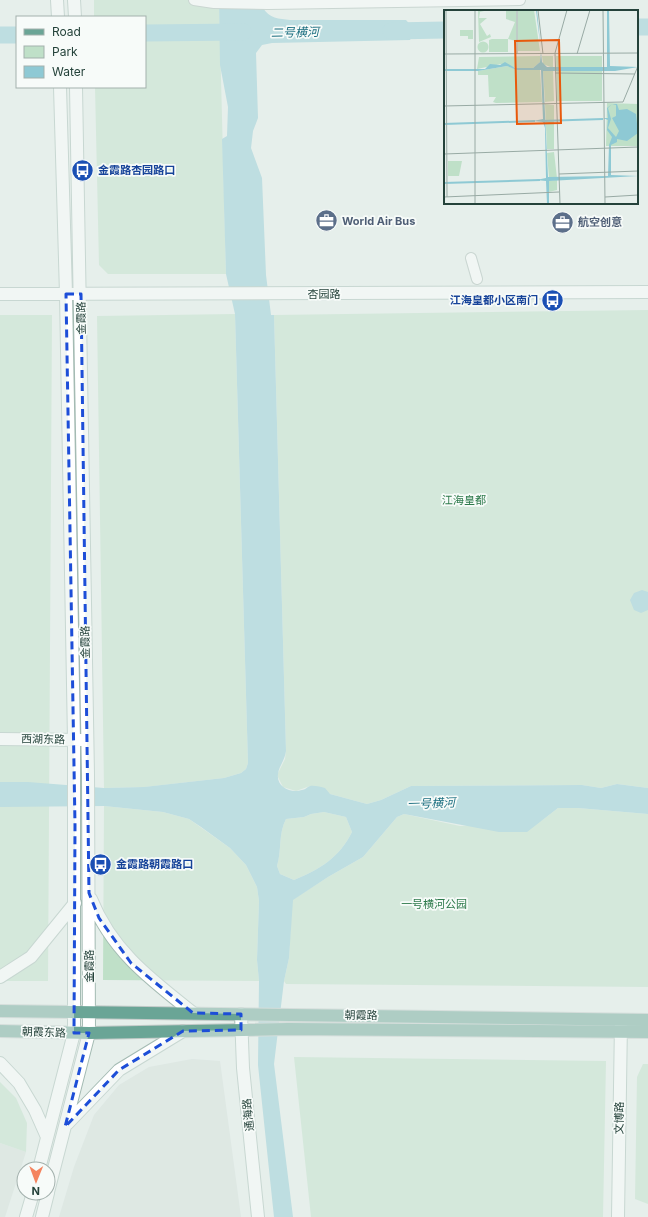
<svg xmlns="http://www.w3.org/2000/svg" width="648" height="1217" font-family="Inter,'Noto Sans SC',sans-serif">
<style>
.built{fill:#d4dfda}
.green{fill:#bfe0c8}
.water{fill:#8ec9d4;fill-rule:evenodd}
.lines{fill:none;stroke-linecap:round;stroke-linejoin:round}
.river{stroke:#8ec9d4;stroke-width:17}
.street-casing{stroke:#a8b8b2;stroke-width:12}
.secondary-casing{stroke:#a4bbb3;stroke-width:14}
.primary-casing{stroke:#c2cac8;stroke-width:14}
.street{stroke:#fff;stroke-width:10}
.secondary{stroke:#fff;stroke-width:12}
.primary{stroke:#6aa596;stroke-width:12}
.marked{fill:none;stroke:#1d4ed8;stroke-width:3;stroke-dasharray:8 5;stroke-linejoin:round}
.labels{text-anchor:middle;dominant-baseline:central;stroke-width:3.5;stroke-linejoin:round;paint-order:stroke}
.transit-label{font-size:11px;font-weight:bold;fill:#164399;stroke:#f7fbf9;text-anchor:start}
.service-label{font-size:11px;font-weight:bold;fill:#4e5e75;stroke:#f7fbf9;text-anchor:start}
.street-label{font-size:11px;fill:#24423a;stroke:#f7fbf9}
.park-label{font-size:11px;fill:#2d7a4b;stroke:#f7fbf9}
.water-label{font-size:12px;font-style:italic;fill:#1c6f80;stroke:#f7fbf9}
.inset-river{fill:none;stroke:#8ec9d4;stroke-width:2}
.inset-road{fill:none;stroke:#98aaa4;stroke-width:1}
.view{fill:#e8590c;fill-opacity:0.15;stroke:#e8590c;stroke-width:2}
.inset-edge{fill:none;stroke:#24423a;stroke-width:2}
</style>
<rect width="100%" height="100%" fill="#e6efeb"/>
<path class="built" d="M192 1059 220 1061 241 1217H59L74 1167 94 1115 119 1085 149 1067Z
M0 1143 26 1152 5 1217H0Z"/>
<path class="green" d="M94 0H219L226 274H108L99 265 95 87H145V17H94Z
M648 310V788L617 784 601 788 582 785 411 786 381 800 367 804 330 794 310 786 296 791 283 787 277 775 285 759 286 751 274 315Z
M235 314 248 763 246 769 241 773 224 778 145 787 104 788 97 316Z
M0 315H52L48 981H0Z
M104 806 163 812 189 819 230 848 246 865 257 887 259 901 257 960 259 981 103 980Z
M558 808H578L648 814V987L286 984 284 981 289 958 292 900 328 877 363 857 397 817 404 814 460 826 541 821Z
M324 812 346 817 352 832C340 857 319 870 294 880L280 874 277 866C282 850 278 834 286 819L304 817 311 814Z
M294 1057 606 1061 603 1217H311Z
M643 1064H648V1204L635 1199 637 1077Z
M0 1082 16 1098 27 1123 26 1152 0 1143Z"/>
<path class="water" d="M219 0 263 8C269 18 279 19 290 20H406L415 30 410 40 272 43 262 45 256 53 258 118 253 131 251 148 262 178 266 275 271 315H274L286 751C285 760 279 766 278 774 276 787 291 794 302 790 305 790 307 787 310 786 314 785 321 787 325 788L330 794 367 804 381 800 411 786 582 785 601 788 617 784 648 788V814L578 808H558L527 832H499L404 814 397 817 363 857 328 877 293 900 289 958 284 981 274 1064 293 1217H274L258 1065 259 981 257 960 259 901 257 887 246 865 230 848 201 827 189 819 163 812 104 806 0 807V782H28L104 788 144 787 224 778 241 773 246 769 248 763 235 314 226 274 222 139 227 136 228 107 220 65ZM324 812 346 817 352 832C340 857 319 870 294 880L280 874 277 866C282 850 278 834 286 819L304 817 311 814Z
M642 590 648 592V610L641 613 634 610 630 600 634 593Z"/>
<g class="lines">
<path class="river" d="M637 27H648
M391 31 445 30
M145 33 243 32
M0 35H17"/>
<defs>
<path id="street" d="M194 0 214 3 268 4 520 0
M471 258 477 279"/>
<path id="secondary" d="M57 0 58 17
M74 0 75 17
M0 294 648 292
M0 739 82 740
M91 899C112 951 150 979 193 1013
M0 977 31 957 75 903
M241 1014 243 1068 258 1217
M0 1063 19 1083 35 1110 47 1137
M67 1124 119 1070 183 1031
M39 1169 74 1033V740L66 294 60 87
M48 1192 89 1033 88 775 76 87
M26 1217 33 1193
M42 1217 48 1193
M618 1217 621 1022"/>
<path id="primary" d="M0 1011 648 1020
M0 1031 89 1033 288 1029 648 1032"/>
</defs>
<use href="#street" class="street-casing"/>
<use href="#secondary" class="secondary-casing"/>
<use href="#primary" class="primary-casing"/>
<use href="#street" class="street"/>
<use href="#secondary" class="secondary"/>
<use href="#primary" class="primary"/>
</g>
<path d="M0 0H648V1217H0ZM66 294H81L89 893 99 918 131 963 193 1013 241 1014V1030L183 1031 119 1070 65 1127 89 1033H74L75 825Z" fill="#e6efeb" fill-opacity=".55" fill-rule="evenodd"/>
<path class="marked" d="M66 294H81L89 893 99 918 131 963 193 1013 241 1014V1030L183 1031 119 1070 65 1127 89 1033H74L75 825Z"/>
<defs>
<symbol id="bus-disc" viewBox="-11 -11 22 22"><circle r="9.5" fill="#1a4fb4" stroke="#f7fbf9"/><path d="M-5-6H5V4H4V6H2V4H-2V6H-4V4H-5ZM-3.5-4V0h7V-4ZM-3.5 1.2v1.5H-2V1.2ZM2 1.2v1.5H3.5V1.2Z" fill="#fff"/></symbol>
<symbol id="office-disc" viewBox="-11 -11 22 22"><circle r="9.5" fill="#5c6f8a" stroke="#f7fbf9"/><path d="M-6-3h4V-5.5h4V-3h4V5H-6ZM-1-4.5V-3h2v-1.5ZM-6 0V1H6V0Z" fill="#fff"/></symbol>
</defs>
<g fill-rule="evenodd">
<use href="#bus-disc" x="70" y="158" width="25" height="25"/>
<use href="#office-disc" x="314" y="208" width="25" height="25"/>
<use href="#office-disc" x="550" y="210" width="25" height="25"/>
<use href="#bus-disc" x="540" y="288" width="25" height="25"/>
<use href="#bus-disc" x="88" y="852" width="25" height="25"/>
</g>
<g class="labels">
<g class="transit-label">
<text x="98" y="170">金霞路杏园路口</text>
<text x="538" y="300" text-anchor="end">江海皇都小区南门</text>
<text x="116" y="864">金霞路朝霞路口</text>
</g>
<g class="service-label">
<text x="342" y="221">World Air Bus</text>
<text x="578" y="222">航空创意</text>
</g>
<g class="street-label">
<text x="324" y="294">杏园路</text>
<text transform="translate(81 318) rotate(-91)">金霞路</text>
<text transform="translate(85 642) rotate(-91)">金霞路</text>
<text transform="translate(43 739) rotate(1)">西湖东路</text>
<text transform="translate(89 966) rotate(-90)">金霞路</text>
<text transform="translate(361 1015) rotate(1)">朝霞路</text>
<text transform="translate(44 1032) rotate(2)">朝霞东路</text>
<text transform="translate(248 1115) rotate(-96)">通海路</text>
<text transform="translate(619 1118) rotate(-89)">文博路</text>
</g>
<g class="park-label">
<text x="464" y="500">江海皇都</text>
<text x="434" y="904">一号横河公园</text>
</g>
<g class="water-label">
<text transform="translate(295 32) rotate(-1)">二号横河</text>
<text transform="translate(431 803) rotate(-2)">一号横河</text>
</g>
</g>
<g transform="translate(444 10)">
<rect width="194" height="194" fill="#e6efeb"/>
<path d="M44 0 36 2 35 8H43L36 14 43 26 46 24 47 27 35 32 34 1ZM62 0H72V31L64 29 71 12 62 9ZM90 0 96 41H74V1ZM16 20H29V29H24V26H16ZM48 29H64V42H45V30ZM33.5 37a5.5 5.5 0 1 1 11 0a5.5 5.5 0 1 1-11 0ZM98 46H109V58L99 54ZM112 46H158V91H113ZM35 47 96 46V52L89 58H72L57 54 33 59ZM63 56 74 60 96 59 98 92 52 93 49 92 52 87H45L44 65H34V61ZM109 59 110 91 101 92 99 61ZM163 93 194 94V136H162ZM101 94 110 95V139H103ZM110 142 113 168H105L103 143ZM4 151H18L15 166H4ZM113 170V180L105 182 104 171Z" fill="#bfe0c8"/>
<path d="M92 0H93L98 52 103 57H163V0H165L166 56 194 57 171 61H99L104 167 164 166 165 135 168 127 163 120 164 110 159 108H164L163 98 168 94H173L175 100 183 99 192 104 194 123 183 131 173 129V132L167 135V165L194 166 105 171V194H103L102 171 92 170 102 168 101 118 99 112 89 111 99 109 97 60H73L63 56 34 61H0V59H41L46 54 56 55 61 52 71 58H89L96 52 97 41ZM168 94 172 95V106L168 108 175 121 172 127 164 118 167 109 164 98Z" fill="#8ec9d4" fill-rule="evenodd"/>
<path class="inset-river" d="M98 111 159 109M0 114 91 111M0 173 96 170"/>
<path class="inset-road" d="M2 0 3 187M31 0V194M73 0V44M94 0 99 44M159 0 161 194M0 44 194 43M133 44 146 0M111 63 191 64M0 96 179 92 194 56M0 144 194 137M115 164 194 161M0 187 115 182M161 187 194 185M116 194 111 43 123 0"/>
<path class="view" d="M115 30 117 113 73 114 71 31Z"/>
<rect width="194" height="194" class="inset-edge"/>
</g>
<rect x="16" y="16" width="130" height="72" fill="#f7fbf9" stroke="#a3b1ad"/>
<rect x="24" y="29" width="20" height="6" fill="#6aa596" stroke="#a3b1ad"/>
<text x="52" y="36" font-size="12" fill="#24423a">Road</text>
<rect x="24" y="46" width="20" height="12" fill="#bfe0c8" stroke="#a3b1ad"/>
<text x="52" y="56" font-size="12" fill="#24423a">Park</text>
<rect x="24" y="66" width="20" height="12" fill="#8ec9d4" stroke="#a3b1ad"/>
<text x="52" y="76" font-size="12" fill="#24423a">Water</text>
<g transform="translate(36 1181) rotate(181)"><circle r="19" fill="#f7fbf9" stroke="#a3b1ad"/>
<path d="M0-3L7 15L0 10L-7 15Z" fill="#f4845f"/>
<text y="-6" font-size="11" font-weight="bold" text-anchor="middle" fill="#24423a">N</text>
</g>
</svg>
